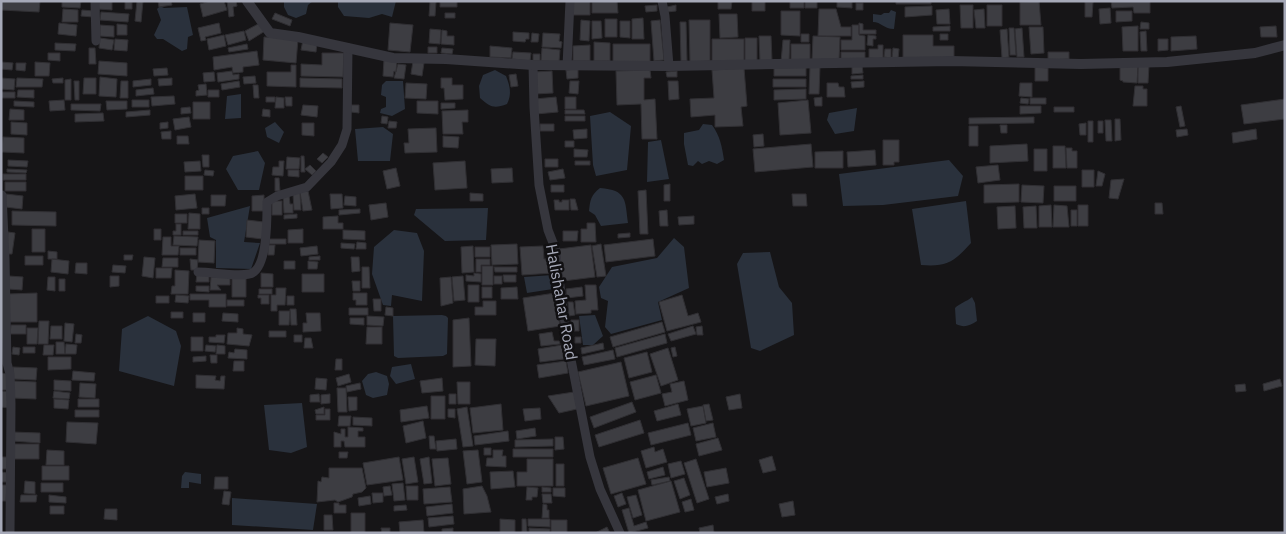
<svg xmlns="http://www.w3.org/2000/svg" width="1286" height="534" font-family="'IBM Plex Sans',sans-serif">
<style>
.water{fill:#2a313c}
.building{fill:#3d3d42;stroke:#302f33}
.lines{fill:none;stroke-linecap:round;stroke-linejoin:round}
.minor{stroke:#36363d;stroke-width:9}
.tertiary{stroke:#36363d;stroke-width:10}
.labels{text-anchor:middle;dominant-baseline:central;stroke-width:5;stroke-linejoin:round;paint-order:stroke}
.street-label{font-size:16px;fill:#a6a9b8;stroke:#111012}
</style>
<rect width="100%" height="100%" fill="#161517"/>
<path class="water" d="M284 1H313L308 5 306 14 296 18 288 15 284 7Z
M338 1H396L392 17 382 14 369 18 344 16 338 7Z
M160 6 164 8 187 7 193 35 188 37 187 49 182 51 163 39H157L154 35 161 20 157 9Z
M891 10 896 12 894 29C884 29 881 22 873 22V14L881 15 884 13H889Z
M495 70 506 76C510 86 512 94 507 104 494 109 490 107 480 98L479 86 483 75Z
M386 81H403L405 109 392 116 380 113 381 109 386 107V97L381 95 382 85Z
M241 94V118L225 119 227 96Z
M857 108 854 131 835 134 827 120 829 113Z
M610 112 631 126 627 170 596 176 593 165 590 116Z
M275 122 284 132 279 143 267 137 265 128Z
M703 124 712 125C720 136 722 146 724 160L717 164 709 161 702 164 698 161 693 166 688 165 684 144V133L699 130Z
M383 127 393 134 390 161H358L355 129Z
M661 140 669 179 647 182 648 142Z
M258 151 265 163 259 190H238L226 169 233 156Z
M949 160 963 176 958 196 883 205 843 206 839 174Z
M600 188C627 190 625 200 628 223L601 226 595 215 589 211C590 200 591 195 600 188Z
M966 201 971 243C954 262 947 267 921 265L912 209Z
M250 206 244 242 260 243 251 269 216 268V240L210 237 207 218Z
M488 208 486 240 445 241 414 215 416 209Z
M394 230 417 233 424 251 422 301 392 295 391 306 383 305 372 274 374 247Z
M674 238 684 247 689 288 658 302 662 320 611 334 605 327 608 301 601 298 599 287 612 267 657 258Z
M770 252 779 287 792 303 794 335 760 351 751 348 737 264 743 253Z
M553 275 555 276 554 287 553 289 527 293 524 277Z
M972 297 975 303 977 321C969 326 964 328 956 324L955 308C960 303 966 302 972 297Z
M442 315 446 316 448 318 447 354 443 356 398 358 394 356 393 316Z
M595 315 603 336 593 345H583L579 316Z
M148 316 176 331 181 346 174 386 119 371 122 329Z
M411 364 415 379 396 384 390 376 392 367Z
M376 372 387 376 389 384 387 395 373 398 366 395 362 381 368 374Z
M302 403 307 447 291 453 269 450 264 405Z
M185 472 201 474V484L189 482V488H181L182 476Z
M232 498 317 504 313 530 232 525Z"/>
<path class="building" d="M1 1H40L39 12 1 10Z
M62 1H81L80 8 62 7Z
M99 1H112V10L98 9Z
M125 1 132 2V9H125Z
M137 1H143L141 22 135 21Z
M158 1H171L172 5 159 7Z
M210 1H224L227 10 203 17 200 4Z
M227 1H236L237 6 233 7 234 16 229 17Z
M440 1H457V7H440Z
M573 1H590V15H573Z
M617 1 618 13H592V2Z
M718 1H732L731 9H718Z
M752 1H765V11H752Z
M790 1H804V8H790Z
M805 1H817V8H805Z
M837 1H852V8L837 7Z
M896 1H931V4H896Z
M1039 1 1041 25H1020V2Z
M1111 1H1150V13H1134L1133 7 1112 8Z
M430 2H436L435 16H429Z
M1085 2H1093L1092 17H1085Z
M856 3H863V10H856Z
M657 5V11L646 12 645 6Z
M676 5V11L667 12V7Z
M960 5H973V28H961Z
M987 5H1002V26H987Z
M932 6V15L905 17V7Z
M1110 8 1111 23 1100 24 1099 9Z
M63 9 78 10V22H62Z
M819 9H836L841 27H851V36H818Z
M949 9 950 24H937L936 10Z
M984 9 985 28H976L974 10Z
M82 10 94 11 93 17 81 16Z
M781 11H800V36L781 35Z
M1116 11H1132V21L1116 22Z
M101 12 129 14 128 22 100 20Z
M275 13 292 20 290 26 272 19Z
M445 13H455V18H445Z
M719 14H737L738 37 720 38Z
M643 18 644 39H632V19Z
M605 19H617V37H605Z
M581 20 590 21 589 41 580 40Z
M660 20 664 60 654 61 651 21Z
M689 20H710V61L690 62Z
M592 21H601L602 38 592 39Z
M620 21H630V38L620 37Z
M680 22H686L687 61H681Z
M1141 22 1149 23V29H1140Z
M59 23 77 25 76 36 58 34Z
M219 23 221 33 205 37 206 40 201 41 198 28Z
M260 23 265 31 249 41 245 31Z
M390 23 413 25 410 52 388 50Z
M859 23 863 24V30H876V34H859Z
M117 24 127 25V35H117Z
M100 25 114 26V37L100 36Z
M852 25H859V35L865 36V50H841V40H852Z
M950 26V31H933V27Z
M1138 26V51H1123L1122 27Z
M1276 26 1277 37H1261L1260 27Z
M1029 27H1043L1044 53 1031 54Z
M1009 28H1014L1016 55H1010Z
M1022 28 1024 57H1017L1015 29Z
M430 29 441 30 440 44 429 43Z
M1007 29 1009 57 1002 58 1000 30Z
M442 30 447 31V36H454V45L441 44Z
M244 31 246 40 228 45 225 35Z
M1146 31 1147 51H1141L1140 32Z
M513 32 529 33V39H526L525 42 513 41Z
M532 33 539 34 538 42H531Z
M543 33 560 34 559 41 562 42 561 48 542 47Z
M801 34H809V42H801Z
M940 34H948V40H940Z
M224 35 226 46 209 50 207 39Z
M868 35 876 36V39H873V46L867 45Z
M903 35H933V46H954V58H903Z
M759 36H771L772 61 760 62Z
M813 36 840 37 839 61 812 60Z
M1196 36 1197 49 1171 51V37Z
M264 37 298 39 296 63 263 60Z
M100 38 114 40 112 50 99 48Z
M745 38H757V62H745Z
M115 39 128 40 127 51 114 50Z
M712 39H744V62H712Z
M1158 39H1168V50L1158 51Z
M303 40 317 43 316 52 301 50Z
M783 40H790L789 62H781Z
M594 42 610 43V61H594Z
M55 43 76 44 75 51 55 50Z
M247 44 248 49 229 52 228 48Z
M613 44H650V63H613Z
M791 44H810V61L791 60Z
M590 45V61H573V46Z
M878 45H883V59L869 58V49H878Z
M490 46 512 48 511 58 490 57Z
M428 47H437V53H428Z
M89 48H95L96 64H89Z
M442 48 453 49 452 54 441 53Z
M542 48 560 50 559 62 541 61Z
M893 48 899 49 898 59H892Z
M885 49H891V58L884 57Z
M257 51 259 65 243 67V72L233 73 232 67 214 70 213 57Z
M513 52 531 53 530 61 512 59Z
M841 52H865V59L841 60Z
M1048 52H1069V59L1048 60Z
M48 53H60V61L48 60Z
M322 53H344L343 77 301 76V64L322 65Z
M533 54H540V61H533Z
M384 59 397 60 396 72 394 71 393 77 383 76Z
M99 61 127 63V76L98 74Z
M413 61 424 63 422 76 411 74Z
M1 62 13 63 12 70 1 69Z
M35 62 50 63 49 76H35Z
M16 63H26L25 71 16 70Z
M398 64 406 65 404 79 394 78Z
M291 65H296V87L267 86V72H291Z
M862 65 863 73 852 74V66Z
M1138 65H1149L1148 83H1138Z
M810 66H820L819 94H809Z
M1120 66H1138L1137 83 1123 82V81L1120 80Z
M774 67H806V76H774Z
M1035 67 1048 68V81H1035Z
M167 68 168 75 154 76 153 69Z
M744 68 747 106 741 107 743 126 715 127V115L691 117 690 99 714 98 712 70Z
M578 69V78L567 79 566 70Z
M650 70 651 78H644V100L655 99 657 139H642L641 104 617 105 616 71Z
M232 71 233 75 239 74V79L218 82 217 73Z
M552 71 553 93 535 94 534 72Z
M677 71V77H667L666 72Z
M214 72 215 81 204 82 203 73Z
M516 74 518 86 511 87 509 75Z
M863 75V79H851V76Z
M255 76 256 83 244 84 243 77Z
M100 77 117 79 116 97 99 96Z
M1 78 15 79 14 90 1 89Z
M17 78 43 79 42 87H16Z
M63 78V83H53L52 79Z
M84 78H96V94H83Z
M172 78V85L159 86 158 79Z
M300 78 342 79V88L300 87Z
M441 78H452V85H463V99L445 100 444 88H441Z
M71 79V100H65V80Z
M151 79V85L133 87V81Z
M773 79H806V87H773Z
M74 81H79V100H75Z
M121 81H128V98H120Z
M239 81 240 87 222 90 221 84Z
M570 81H579L578 94 569 93Z
M668 81H678L679 99 669 100Z
M864 81V87L852 88 851 82Z
M406 83 427 84 426 99 405 98Z
M827 83H838L839 87H844L845 97H827Z
M1020 83H1032V97L1019 96Z
M206 84 207 95 196 96V91L199 90 198 85Z
M253 85H258L259 98H254Z
M1135 86H1143V89H1147V106H1133Z
M153 88 154 94 136 96V90Z
M806 89V99L774 100V90Z
M18 90H34V98L17 97Z
M208 90H219V97H208Z
M1 92H15V98H1Z
M174 96 175 104 152 106 151 97Z
M266 97H275V102H266Z
M276 97 284 98V108H275Z
M285 97H292V106H286Z
M556 97 558 112 536 114 535 99Z
M565 97H576V109H565Z
M822 97V106H815L814 98Z
M1021 98 1029 99 1028 104 1020 103Z
M1030 98H1046V104H1030Z
M1285 99V119L1244 124 1241 105Z
M64 100 65 110 50 111 49 101Z
M132 100H149V107H132Z
M808 100 811 133 780 135 778 103Z
M14 101 34 102V107L14 106Z
M106 101H127V109L107 110Z
M417 101H438V114L417 113Z
M193 102H210V119H193Z
M441 103H455V108L441 109Z
M71 104H101L100 111 71 110Z
M303 105 318 106 317 117 301 115Z
M351 105H359V113L351 112Z
M1020 106H1041V113L1020 114Z
M1181 106 1185 126 1180 127 1176 107Z
M190 107 191 113 181 114V108Z
M1054 107H1074V112H1054Z
M10 109 24 110V120H9Z
M263 109 270 110V117L262 116Z
M150 110V115L126 117V112Z
M468 110V122H462L463 134H443L442 111Z
M565 110H584L585 114H565Z
M103 113 104 121 75 122V114Z
M382 116 388 117 387 124 381 123Z
M565 116H585V121H565Z
M189 117 191 127 175 130 173 119Z
M1034 117V123L969 124V118Z
M1115 119H1120L1121 140 1115 141Z
M1105 120H1111L1112 141H1106Z
M389 121 397 122 396 128H388Z
M1088 121H1093V142H1088Z
M1098 121H1103V133H1098Z
M11 122 27 123V135L11 134Z
M168 122V128L160 129V123Z
M302 123H314V136L302 135Z
M1086 123V135H1080L1079 124Z
M540 124H554V131H540Z
M1000 125H1007V133H1001Z
M969 126H978V146H969Z
M436 128 437 152 405 153 404 143H409L408 129Z
M587 129V138L574 139 573 130Z
M1187 129 1188 135 1177 137 1176 130Z
M1256 129 1257 139 1233 143 1232 133Z
M171 131V139H162L161 132Z
M763 134 764 146 754 147 753 135Z
M177 136H188L189 144H177Z
M443 136 459 137 458 148 443 147Z
M3 137 24 138V153L2 152Z
M883 140H899V162H894V165H883Z
M565 141H574V147H565Z
M811 144 813 167 755 172 753 149Z
M1027 144 1028 161 990 163V146Z
M1053 146H1065L1066 168H1053Z
M1066 148H1072V151H1077V168H1067Z
M574 149 588 150 587 157H574Z
M1034 149H1047V171H1034Z
M875 150 876 165 848 167 847 152Z
M843 151V168H815V152Z
M323 153 328 157 322 163 317 159Z
M202 155H209V167H203Z
M301 156H304L305 172H301Z
M287 157 300 158 299 169H286Z
M545 159H558V167H545Z
M8 160 28 161 27 167 8 166Z
M200 161 201 171 185 172 184 162Z
M279 161H284L283 176 272 175 273 167H279Z
M465 161 467 188 435 190 433 163Z
M575 161H590V165H575Z
M310 165 316 171 312 175 305 169Z
M998 165 1000 180 978 183 976 167Z
M396 168 400 186 387 189 383 171Z
M512 168 513 182 492 183 491 169Z
M7 169 27 170 26 173 7 172Z
M563 169 565 178 550 180 548 172Z
M205 170 214 171 213 176 204 175Z
M288 170H299V177L288 176Z
M1082 170H1094V187H1082Z
M1098 171 1105 174 1102 186H1096Z
M3 174H26V180H3Z
M185 176H203V190H185Z
M275 178H279L280 191H275Z
M1124 179 1118 199 1109 198 1111 180Z
M5 182H26V191H5Z
M670 184V201H664V185Z
M1019 184V202L984 203V185Z
M551 185H564V192H551Z
M1022 185 1044 186 1043 203 1021 202Z
M1054 186H1076V201H1054Z
M646 190 648 234H640L638 191Z
M308 191 312 210 303 211 300 192Z
M300 193 301 210H294L293 194Z
M470 193 483 194V201H470Z
M6 194 23 196 22 209 5 207Z
M195 194 197 208 176 210 175 196Z
M330 194H342L343 208 331 209Z
M792 194H806L807 206H793Z
M211 195H226L225 206H211Z
M264 195V211H252V196Z
M289 195 290 204H293V213H284L283 196Z
M345 196 356 197V206L344 205Z
M570 199H575L578 210H571Z
M554 200H559V202H562V200H569V210H555Z
M272 201H282V215H272Z
M386 203 388 217 371 220 369 205Z
M1155 203H1162L1163 214H1155Z
M1051 205 1052 227H1039V206Z
M1054 205 1067 206 1069 227H1053Z
M1078 205H1088V226H1078Z
M1015 206 1016 228 998 229 997 207Z
M1036 206 1037 228H1024L1023 207Z
M202 208H209V214H202Z
M360 209V213L339 215V210Z
M667 210 668 226H660L659 211Z
M1071 210H1077V226H1071Z
M12 211 56 212V226L12 225Z
M189 213 200 214V229H188Z
M175 214H187V223H175Z
M297 214V218L284 219V215Z
M338 216V223H343V229H323V217Z
M694 216V224L679 225 678 217Z
M247 220 264 222 262 239 246 237Z
M587 223H595L596 242H581V229H587Z
M176 224H181V235H173V231H176Z
M32 229H45V252H32Z
M154 229H161V240H154Z
M303 229V243H288V230Z
M343 230 365 231V240L343 239Z
M183 231H198V235H183Z
M563 231H578L577 241H563Z
M8 232 15 233 12 254H6Z
M630 233V237L618 238V234Z
M174 236 198 237 197 246 173 245Z
M163 237H171V246H179L178 255H162Z
M269 239H286V244H269Z
M653 239 655 256 606 262 604 245Z
M199 240 215 241 214 263 198 262Z
M357 242 366 243V249H356Z
M341 243 355 244 354 249 341 248Z
M517 244 518 264 492 265 491 245Z
M601 244 606 276 597 277 592 246Z
M268 245H275L274 255H268Z
M591 245 595 277 563 281 559 249Z
M317 246 318 254 301 256 300 248Z
M473 246 474 272 462 273 461 247Z
M543 246 544 259 552 258 553 273 522 275 520 247Z
M475 247H490V257H475Z
M180 248H196V255H180Z
M48 251 57 252V259H48Z
M124 255H133L132 260H124Z
M25 256H43V265H25Z
M320 256V260H309V257Z
M144 257 155 258 153 278 142 276Z
M351 257H359L360 271 352 272Z
M163 258H178V267H162Z
M52 259 69 261 68 274 51 272Z
M190 259 198 260 197 270H191Z
M476 259H490V265H481V272H476Z
M284 261H295V269H284Z
M308 261 318 262 317 269H308Z
M76 263H87V274L75 273Z
M113 265 126 266 125 273 112 272Z
M482 266H493V285H482Z
M362 267H369L370 288H362Z
M494 267H517V272H495Z
M156 268H172L171 278H156Z
M175 270 189 271 188 294H171L172 286H175Z
M261 273 273 274V287H261Z
M474 273 481 274V282L466 281V275L474 276Z
M197 274 209 275V282H196Z
M302 274H324V292H302Z
M503 275H516V282H504Z
M9 276 23 277 22 290 8 289Z
M110 276H119V286L110 287Z
M463 276 465 300 454 301 452 277Z
M494 276H502V284H494Z
M48 277H55V291L47 290Z
M211 277H230V285H217L221 290H210Z
M232 277H246V297H232Z
M451 277 453 303 441 306 440 278Z
M59 279H65V291H59Z
M352 281H360V291H353Z
M468 285H479V302H468Z
M585 285H596L598 310H591V313L576 314 575 301 586 300Z
M196 286H209V292L196 291Z
M482 287H492V298H482Z
M517 287 518 299H501V288Z
M582 287 583 296 567 298 566 289Z
M276 288H286L285 305H277V311H271V295H276Z
M259 289H272V294H259Z
M37 293V322H9L8 294Z
M353 293H367V305H356V300H353Z
M555 293 560 326 528 331 523 298Z
M190 294H226V307H209V300H190Z
M176 295 189 296 188 303 175 302Z
M258 295H269V304H261V298H258Z
M682 295 688 316 698 313 701 322 667 331 659 302Z
M156 296H169V303H156Z
M287 296H294V305H287Z
M373 299H381V311H374Z
M227 300H244V306H227Z
M483 301H496V315H475V307H483Z
M568 302H573L575 315 569 316Z
M386 307 393 308V316L385 315Z
M349 308H368V315H349Z
M290 309H296L297 325H291Z
M279 311H290L289 325H279Z
M171 312H183V318H171Z
M193 313H205V322H193Z
M223 313 238 314V322L222 321Z
M306 313H320L321 331 303 332V323H307Z
M367 316 384 317 383 326 367 325Z
M350 318H364V325L350 324Z
M469 318 471 366 453 367V320Z
M571 320H579V331H571Z
M39 321H49L48 344H38Z
M662 322 665 332 613 347 610 337Z
M65 323 74 324 72 342 64 341Z
M11 325H26V334H10Z
M51 326H62V339H50Z
M693 326 696 334 671 341 668 334Z
M702 326 703 335H697L696 327Z
M367 327H382V344H366Z
M27 328H38L37 344H27Z
M237 328 243 329V334L252 335 249 346 227 344 228 333H237Z
M269 331H286V337H269Z
M552 332 554 341H559L560 344 541 346 539 334Z
M76 334 82 335 81 343H75Z
M665 334 667 343 617 357 615 348Z
M216 335H225L224 343 209 342V337H216Z
M294 335H302V342H294Z
M191 337H203V351H191Z
M575 337H581V343H575Z
M305 338H311L313 348H304Z
M476 339H496L495 366 475 365Z
M56 342H64L65 354H56Z
M603 343 604 349 582 354 581 348Z
M66 344 77 345 76 354H65Z
M44 345H54L53 355H43Z
M206 345 216 346 215 352 205 351Z
M217 345 225 346V354H216Z
M562 345 564 359 540 362 538 349Z
M13 347 20 348 19 355 12 354Z
M23 347H35V353H23Z
M675 347 677 356 673 357 671 348Z
M668 348 678 380 661 386 650 354Z
M235 349 247 350V359L228 358 229 352 234 353Z
M613 350 615 359 584 365 582 357Z
M647 352 652 372 629 378 624 358Z
M210 355H217V363H211Z
M206 356V361L193 362V357Z
M48 357H71V369L48 370Z
M336 359H342V370H335Z
M234 361H244V371H233Z
M566 361 568 373 539 378 537 365Z
M621 362 629 396 586 406 578 372Z
M13 367 37 368 36 380 13 379Z
M73 371 95 373 94 381 72 380Z
M1 373 9 374 8 390H1Z
M349 374 351 382 338 386 336 378Z
M196 375 216 376 215 380 220 381 221 376H225L224 389 196 388Z
M656 375 661 393 635 400 630 382Z
M316 378 327 379 326 390 315 389Z
M442 378 443 391 422 393 420 381Z
M1280 379 1282 386 1264 391 1263 384Z
M54 380 71 381V391L54 390Z
M13 381 36 382V399L12 398Z
M684 381 688 400 665 406 662 394 672 392 670 384Z
M457 382H470V404H458Z
M80 383 96 384 95 398 79 397Z
M360 383 361 389 347 392 346 386Z
M1245 384 1246 391 1236 392 1235 385Z
M337 388H346L347 412H338Z
M1 391 11 392 9 408 1 407Z
M54 391 70 393 69 399 53 398Z
M574 392 577 409 559 413 548 396Z
M319 394 320 402H310V395Z
M330 394V403L321 404V395Z
M449 394H456V404H449Z
M740 394 742 408 729 410 726 397Z
M431 396H445V419H431Z
M348 397H357V410L349 411Z
M54 399 69 400 68 409 54 408Z
M78 399H99V407H78Z
M632 402 636 412 594 428 590 417Z
M501 404 503 430 473 433 470 408Z
M678 404 681 415 657 421 654 411Z
M709 404 713 420 706 421 703 405Z
M427 406 429 418 401 422 400 410Z
M703 406 706 423 691 426 687 409Z
M324 407V414H316L315 410Z
M467 407 473 446 463 447 457 409Z
M540 408 541 419 525 421 523 409Z
M325 409H330V420H316V415H325Z
M448 409H455V418L448 417Z
M75 410H99V417H75Z
M339 416H351L350 426H338Z
M353 417 372 418V426L353 425Z
M640 420 644 433 599 447 595 435Z
M423 421 426 438 406 443 403 426Z
M67 422 98 423 96 444 66 442Z
M688 423 691 435 651 445 648 433Z
M713 423 716 437 696 441 693 428Z
M348 427 363 428V431H358V437H365V447H345L344 441H341V447H334V432L341 434V429H345V437H348Z
M535 428 536 436 517 439 516 431Z
M508 431 509 441 475 445 474 436Z
M12 432 40 433V443L12 441Z
M429 436H434L436 449H430Z
M555 437H563L564 449 555 450Z
M718 438 722 450 699 456 696 444Z
M456 439 457 449 437 451 436 441Z
M553 439V446L515 447V440Z
M13 444H39V459H13Z
M654 447 655 452 663 449 667 462 646 468 641 451Z
M484 448H491V455H484Z
M513 449H553V457H513Z
M47 450 64 451V465H46Z
M478 450 482 482 467 484 463 451Z
M493 450H503L502 456H506V467L486 466 487 458H493Z
M339 452H348L347 458H339Z
M772 456 776 470 763 473 759 460Z
M1 457H8V469H1Z
M399 457 403 480 367 485 363 463Z
M414 457 418 482 406 484 402 459Z
M429 457 432 483 424 484 420 459Z
M448 458 451 484 435 486 432 459Z
M638 458 646 484 611 494 603 468Z
M527 459H553V486H517V472H527Z
M696 459 709 499 697 503 684 463Z
M681 461 685 474 671 478 668 464Z
M556 464H564V486H556Z
M42 466H69V480H42Z
M663 467 665 475 649 479 647 472Z
M329 468H362L366 488 362 492 353 494 352 497 338 502 335 500 317 502 318 481 321 482 322 477 329 478Z
M726 468 729 483 707 487 704 472Z
M513 471 515 487 491 489 490 472Z
M1 472 8 473V482H1Z
M215 477H228V489H214Z
M669 477 670 481 652 485 651 480Z
M684 478 690 495 680 499 674 481Z
M25 481 35 482V494L24 493Z
M671 481 680 512 646 521 638 490Z
M41 483H63V492H41Z
M403 483 405 500 394 501 392 484Z
M1 485H7L6 501H1Z
M390 486 392 495 384 496 383 487Z
M406 486H418V500H407Z
M482 486 487 496 491 512 464 514 463 489Z
M450 487 452 502 424 504 423 489Z
M527 487 538 488 537 497H532V500H526Z
M542 487 551 488V492H542Z
M553 488H565V497L553 496Z
M224 491 231 492 229 505 222 504Z
M372 493H383V502L373 503Z
M622 493 626 504 618 507 614 496Z
M542 494H551L552 503H543Z
M728 494 729 501 717 504 715 497Z
M21 495H37L36 502H20Z
M49 495 66 497V503L49 502Z
M636 495 642 515 633 518 627 497Z
M370 496 371 504 359 506 358 498Z
M691 499 694 510 685 512 682 502Z
M793 501 795 515 782 517 779 504Z
M334 503H339V505H346V513H334Z
M452 504 453 513 427 516 426 507Z
M543 504 547 505V510H549V518H542Z
M406 505 407 510 394 511V506Z
M50 506H64V514H50Z
M629 508 634 526 646 522 648 528 629 533 622 510Z
M105 509H117V520L104 519Z
M351 513H365V533H351Z
M324 515H332L333 530H324Z
M453 516 454 524 429 527 428 518Z
M500 519 515 520V533H500Z
M522 519H526L527 532H522Z
M528 519H550V527L528 526Z
M423 520 424 533H400L399 522Z
M551 520H567V533H551Z
M713 525 714 533H700L699 528Z
M607 527 610 533H595Z
M381 528H390V533H382Z
M453 528V533H442V529Z
M529 528 550 529V533H529Z"/>
<g class="lines">
<path class="minor" d="M95 1 96 41
M662 1 665 16 669 66
M533 65 534 107 539 185 548 230 555 248 567 339 590 457 600 489 620 533
M567 66 570 1
M2 195 5 259 7 363 10 374 11 404 10 533
M198 272C213 272 235 277 249 274 268 271 267 217 267 202L277 196 307 187 331 162 342 145 347 129 348 48"/>
<path class="tertiary" d="M247 1 270 33 298 37 393 58 446 59 533 65 669 66 951 61 1081 64 1167 62 1255 53 1285 45"/>
</g>
<g class="labels">
<g class="street-label">
<text transform="translate(562 302) rotate(80)">Halishahar Road</text>
</g>
</g>
<rect width="1286" height="534" fill="none" stroke="#a6a9b8" stroke-width="5"/>
</svg>
